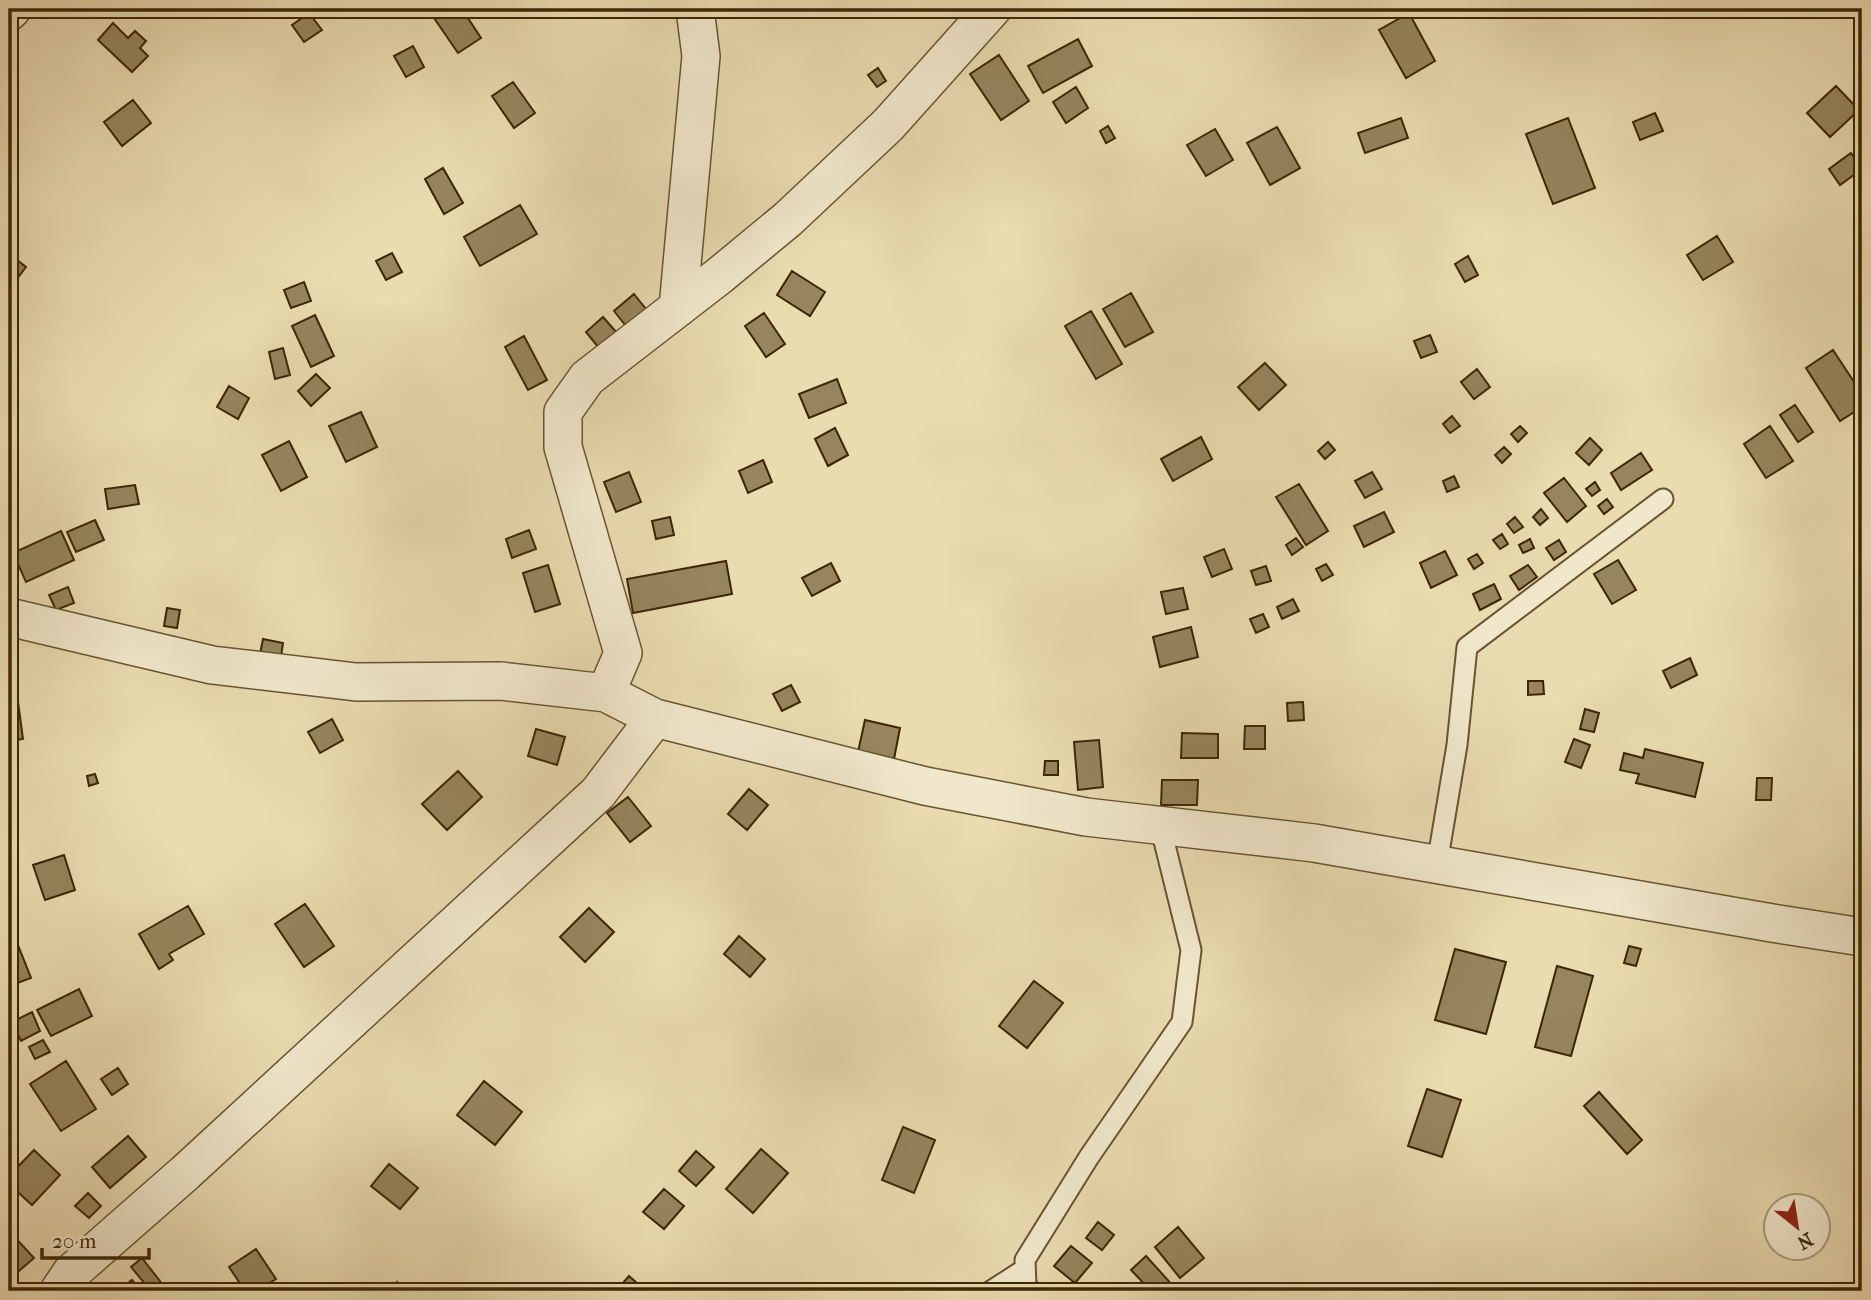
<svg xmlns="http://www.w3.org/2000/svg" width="1871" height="1300" font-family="'IM FELL French Canon',serif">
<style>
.building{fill:#96855e;stroke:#3c2704;stroke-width:2}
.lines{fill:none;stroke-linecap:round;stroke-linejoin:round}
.service-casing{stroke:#68542f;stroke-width:23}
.minor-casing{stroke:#68542f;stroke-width:40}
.service{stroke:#f1e8cc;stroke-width:19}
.minor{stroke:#f1e8cc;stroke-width:37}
</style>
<rect width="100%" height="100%" fill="#eadbb1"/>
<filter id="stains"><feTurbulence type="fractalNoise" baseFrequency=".00286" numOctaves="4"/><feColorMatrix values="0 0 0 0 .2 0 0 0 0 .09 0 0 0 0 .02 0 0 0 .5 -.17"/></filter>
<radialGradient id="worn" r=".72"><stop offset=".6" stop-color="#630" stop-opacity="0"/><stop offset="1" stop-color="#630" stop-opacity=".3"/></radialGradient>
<path class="building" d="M447 9H462L481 38 458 53 434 18Z
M309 13 322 30 304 42 292 25Z
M1409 13 1435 61 1406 78 1379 30Z
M113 23 128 38 135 31 146 41 140 48 148 56 132 72 98 40Z
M1078 39 1092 66 1043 93 1028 66Z
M413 46 424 67 406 77 394 56Z
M999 55 1029 101 1001 120 970 74Z
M878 68 886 81 877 87 868 75Z
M513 82 535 113 514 128 492 96Z
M1836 86 1859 110 1830 137 1807 113Z
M1076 87 1088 108 1066 123 1053 102Z
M133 100 151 123 122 146 104 122Z
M1655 113 1663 131 1640 140 1633 122Z
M1401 118 1408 138 1365 153 1358 133Z
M1568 118 1595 188 1553 204 1526 134Z
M1108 126 1115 138 1106 143 1100 131Z
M1277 127 1300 168 1270 185 1247 143Z
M1215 129 1233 160 1206 176 1187 145Z
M1851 153 1862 169 1840 185 1829 169Z
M443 168 463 203 444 214 425 179Z
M520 205 537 234 480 266 464 237Z
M1717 236 1733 262 1703 280 1687 255Z
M392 253 402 272 386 280 376 261Z
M12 256 26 267 13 284 9 280V260Z
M1468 256 1478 275 1465 282 1455 264Z
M792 271 825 292 810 316 777 295Z
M304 282 311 301 291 308 284 290Z
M1131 293 1153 332 1125 347 1103 309Z
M634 294 646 309 626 326 614 311Z
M1091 311 1122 364 1096 379 1065 326Z
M764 313 785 344 766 357 745 326Z
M315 315 334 356 311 367 292 326Z
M603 317 617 333 599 348 586 332Z
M1430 335 1437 352 1421 358 1414 341Z
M524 336 547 380 528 390 505 347Z
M283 348 290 375 275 379 269 352Z
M1833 350 1862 394V407L1840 421 1806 368Z
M1265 363 1286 385 1259 410 1238 387Z
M1477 369 1490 387 1474 399 1461 382Z
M316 374 330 388 311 406 298 391Z
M837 379 846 403 809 418 799 394Z
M229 386 249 398 238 419 217 407Z
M1795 405 1813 432 1798 442 1780 415Z
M361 412 377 447 346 462 329 426Z
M1452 416 1460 426 1450 433 1443 424Z
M1520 426 1527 433 1518 442 1511 434Z
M1770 426 1793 461 1766 478 1744 444Z
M835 428 848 455 828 466 815 439Z
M1201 437 1212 459 1173 481 1161 459Z
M1590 438 1602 450 1589 465 1576 453Z
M289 441 307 477 281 491 262 455Z
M1328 442 1335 450 1325 459 1318 451Z
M1504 447 1511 454 1502 463 1495 455Z
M1641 453 1652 470 1621 490 1611 473Z
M763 460 772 482 748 493 739 471Z
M629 472 641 502 616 512 604 482Z
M1372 472 1382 489 1365 498 1355 481Z
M1454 476 1459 487 1447 492 1443 481Z
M1564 478 1586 506 1567 522 1544 493Z
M1595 482 1600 490 1592 496 1586 489Z
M1299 484 1328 531 1306 545 1276 497Z
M135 485 139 504 108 509 105 489Z
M1607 499 1613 507 1604 514 1598 506Z
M1541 509 1548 518 1540 525 1533 517Z
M1384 512 1394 532 1364 547 1354 526Z
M670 517 674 535 656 539 652 521Z
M1515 517 1523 527 1514 533 1507 524Z
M95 520 104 540 76 552 67 532Z
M529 530 536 549 512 558 506 539Z
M61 531 74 560 26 582 13 553Z
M1502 534 1508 544 1500 549 1493 540Z
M1296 538 1303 547 1292 555 1286 545Z
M1530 539 1534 548 1523 553 1519 545Z
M1559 540 1566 552 1554 560 1546 548Z
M1224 549 1232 569 1212 577 1204 557Z
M1445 551 1457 575 1431 588 1420 563Z
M1477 554 1483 563 1474 569 1468 559Z
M1618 560 1636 590 1612 604 1594 574Z
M726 561 732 594 633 613 627 579Z
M831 563 840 581 812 596 802 578Z
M1326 564 1333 575 1322 581 1316 569Z
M548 565 560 604 535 612 523 573Z
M1528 565 1537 577 1519 590 1510 576Z
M1266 566 1271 581 1256 585 1251 571Z
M1494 584 1501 599 1480 610 1473 594Z
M68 587 74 603 56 610 49 595Z
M1183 588 1188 609 1166 614 1161 592Z
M1293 599 1299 611 1282 619 1277 607Z
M167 608 180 610 177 628 164 626Z
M1263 614 1269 627 1256 633 1250 619Z
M1191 627 1198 657 1160 667 1153 637Z
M263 639 283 643 281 657 260 654Z
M1690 658 1697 675 1671 688 1663 671Z
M1528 681H1543L1544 694 1528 695Z
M791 685 800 702 782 711 773 694Z
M18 702 23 739 9 741V704Z
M1303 702 1304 720 1288 721 1287 703Z
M1585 709 1599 713 1594 732 1580 729Z
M332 719 343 740 320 753 308 732Z
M865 720 900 728 894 759 858 752Z
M1245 726H1265V749H1244Z
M536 729 565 737 557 765 528 756Z
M1182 733 1218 734V758H1181Z
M1574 739 1590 745 1581 768 1565 762Z
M1099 740 1103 787 1078 790 1074 742Z
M1645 749 1703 763 1695 797 1636 783 1639 774 1620 770 1624 753 1643 758Z
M1045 761H1058V775H1044Z
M458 771 482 797 447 830 422 804Z
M95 774 98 783 89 786 87 776Z
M1757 778H1772L1771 800H1756Z
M1162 780H1198L1197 805H1161Z
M749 789 768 805 747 830 728 814Z
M628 797 651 826 630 842 607 813Z
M64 855 75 890 45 900 33 865Z
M305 904 334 946 304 967 275 924Z
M188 906 204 934 169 954 173 960 159 969 139 934Z
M589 908 614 932 585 962 560 937Z
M739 936 765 959 750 977 724 954Z
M18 945 31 978 9 986V948Z
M1629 946 1641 949 1636 966 1624 963Z
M1455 949 1506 962 1486 1034 1435 1020Z
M1557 966 1593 976 1571 1056 1535 1047Z
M1034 981 1063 1003 1027 1048 999 1026Z
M79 989 92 1016 51 1036 37 1010Z
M32 1012 40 1031 21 1041 12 1022Z
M43 1040 50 1052 35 1059 29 1047Z
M66 1061 96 1109 61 1131 30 1084Z
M118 1068 128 1084 112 1095 101 1079Z
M484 1081 522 1112 495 1145 457 1115Z
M1427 1089 1461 1100 1442 1157 1408 1146Z
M1599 1092 1642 1140 1627 1154 1584 1106Z
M903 1127 935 1140 914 1193 882 1180Z
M128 1136 146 1157 110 1188 92 1167Z
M761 1149 788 1173 753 1213 726 1189Z
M34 1150 60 1175 32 1205 9 1184V1176Z
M696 1151 714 1167 696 1186 679 1171Z
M389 1164 418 1188 400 1209 371 1186Z
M664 1189 684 1206 664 1229 643 1212Z
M88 1193 101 1206 89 1218 75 1206Z
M1098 1222 1114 1235 1102 1250 1086 1238Z
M1178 1227 1204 1258 1180 1278 1155 1247Z
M9 1231 34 1258 12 1277 9 1273Z
M1071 1246 1092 1263 1075 1283 1054 1266Z
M256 1249 276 1279 257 1291H245L229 1267Z
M1146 1256 1175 1288 1171 1291H1151L1131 1270Z
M142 1258 163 1285 155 1291H151L131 1267Z
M629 1276 646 1291H616Z
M132 1280 141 1291H118Z
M397 1282 405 1291H388Z
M1133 1283 1140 1291H1124Z"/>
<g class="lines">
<defs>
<path id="service" d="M1437 864 1457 745 1467 647 1663 499
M991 1291 1025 1269
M1031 1291 1026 1286 1025 1260 1089 1157 1182 1022 1191 950 1160 825"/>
<path id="minor" d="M9 12 12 9
M678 308 701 56 695 9
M9 617 212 665 356 682 501 681 606 693 655 718 925 786 1086 817 1314 843 1772 923 1862 937
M606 693 623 653 563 447V412L587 378 719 276 788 219 888 125 992 9
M59 1291 71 1273 185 1173 598 793 655 718"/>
</defs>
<use href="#service" class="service-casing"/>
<use href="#minor" class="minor-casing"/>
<use href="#service" class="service"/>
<use href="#minor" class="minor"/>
</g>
<rect width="1871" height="1300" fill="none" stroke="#eadbb1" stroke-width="35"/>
<rect x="10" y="10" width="1850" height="1279" fill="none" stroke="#3c2704" stroke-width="3.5"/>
<rect x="18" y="18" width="1836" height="1265" fill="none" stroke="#3c2704" stroke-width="2"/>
<g transform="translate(1797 1227) rotate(150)"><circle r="33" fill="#f1e8cc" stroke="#a99b7c" stroke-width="2"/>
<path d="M0-5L12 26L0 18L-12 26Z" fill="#8f2418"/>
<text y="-10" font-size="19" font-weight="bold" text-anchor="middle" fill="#3c2704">N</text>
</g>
<path d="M42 1248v10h107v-10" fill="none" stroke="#3c2704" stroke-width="3.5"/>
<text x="52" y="1248" font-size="21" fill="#3c2704" stroke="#f1e8cc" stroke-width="5" paint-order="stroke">20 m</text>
<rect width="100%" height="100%" filter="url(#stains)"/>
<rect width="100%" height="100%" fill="url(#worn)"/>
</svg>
